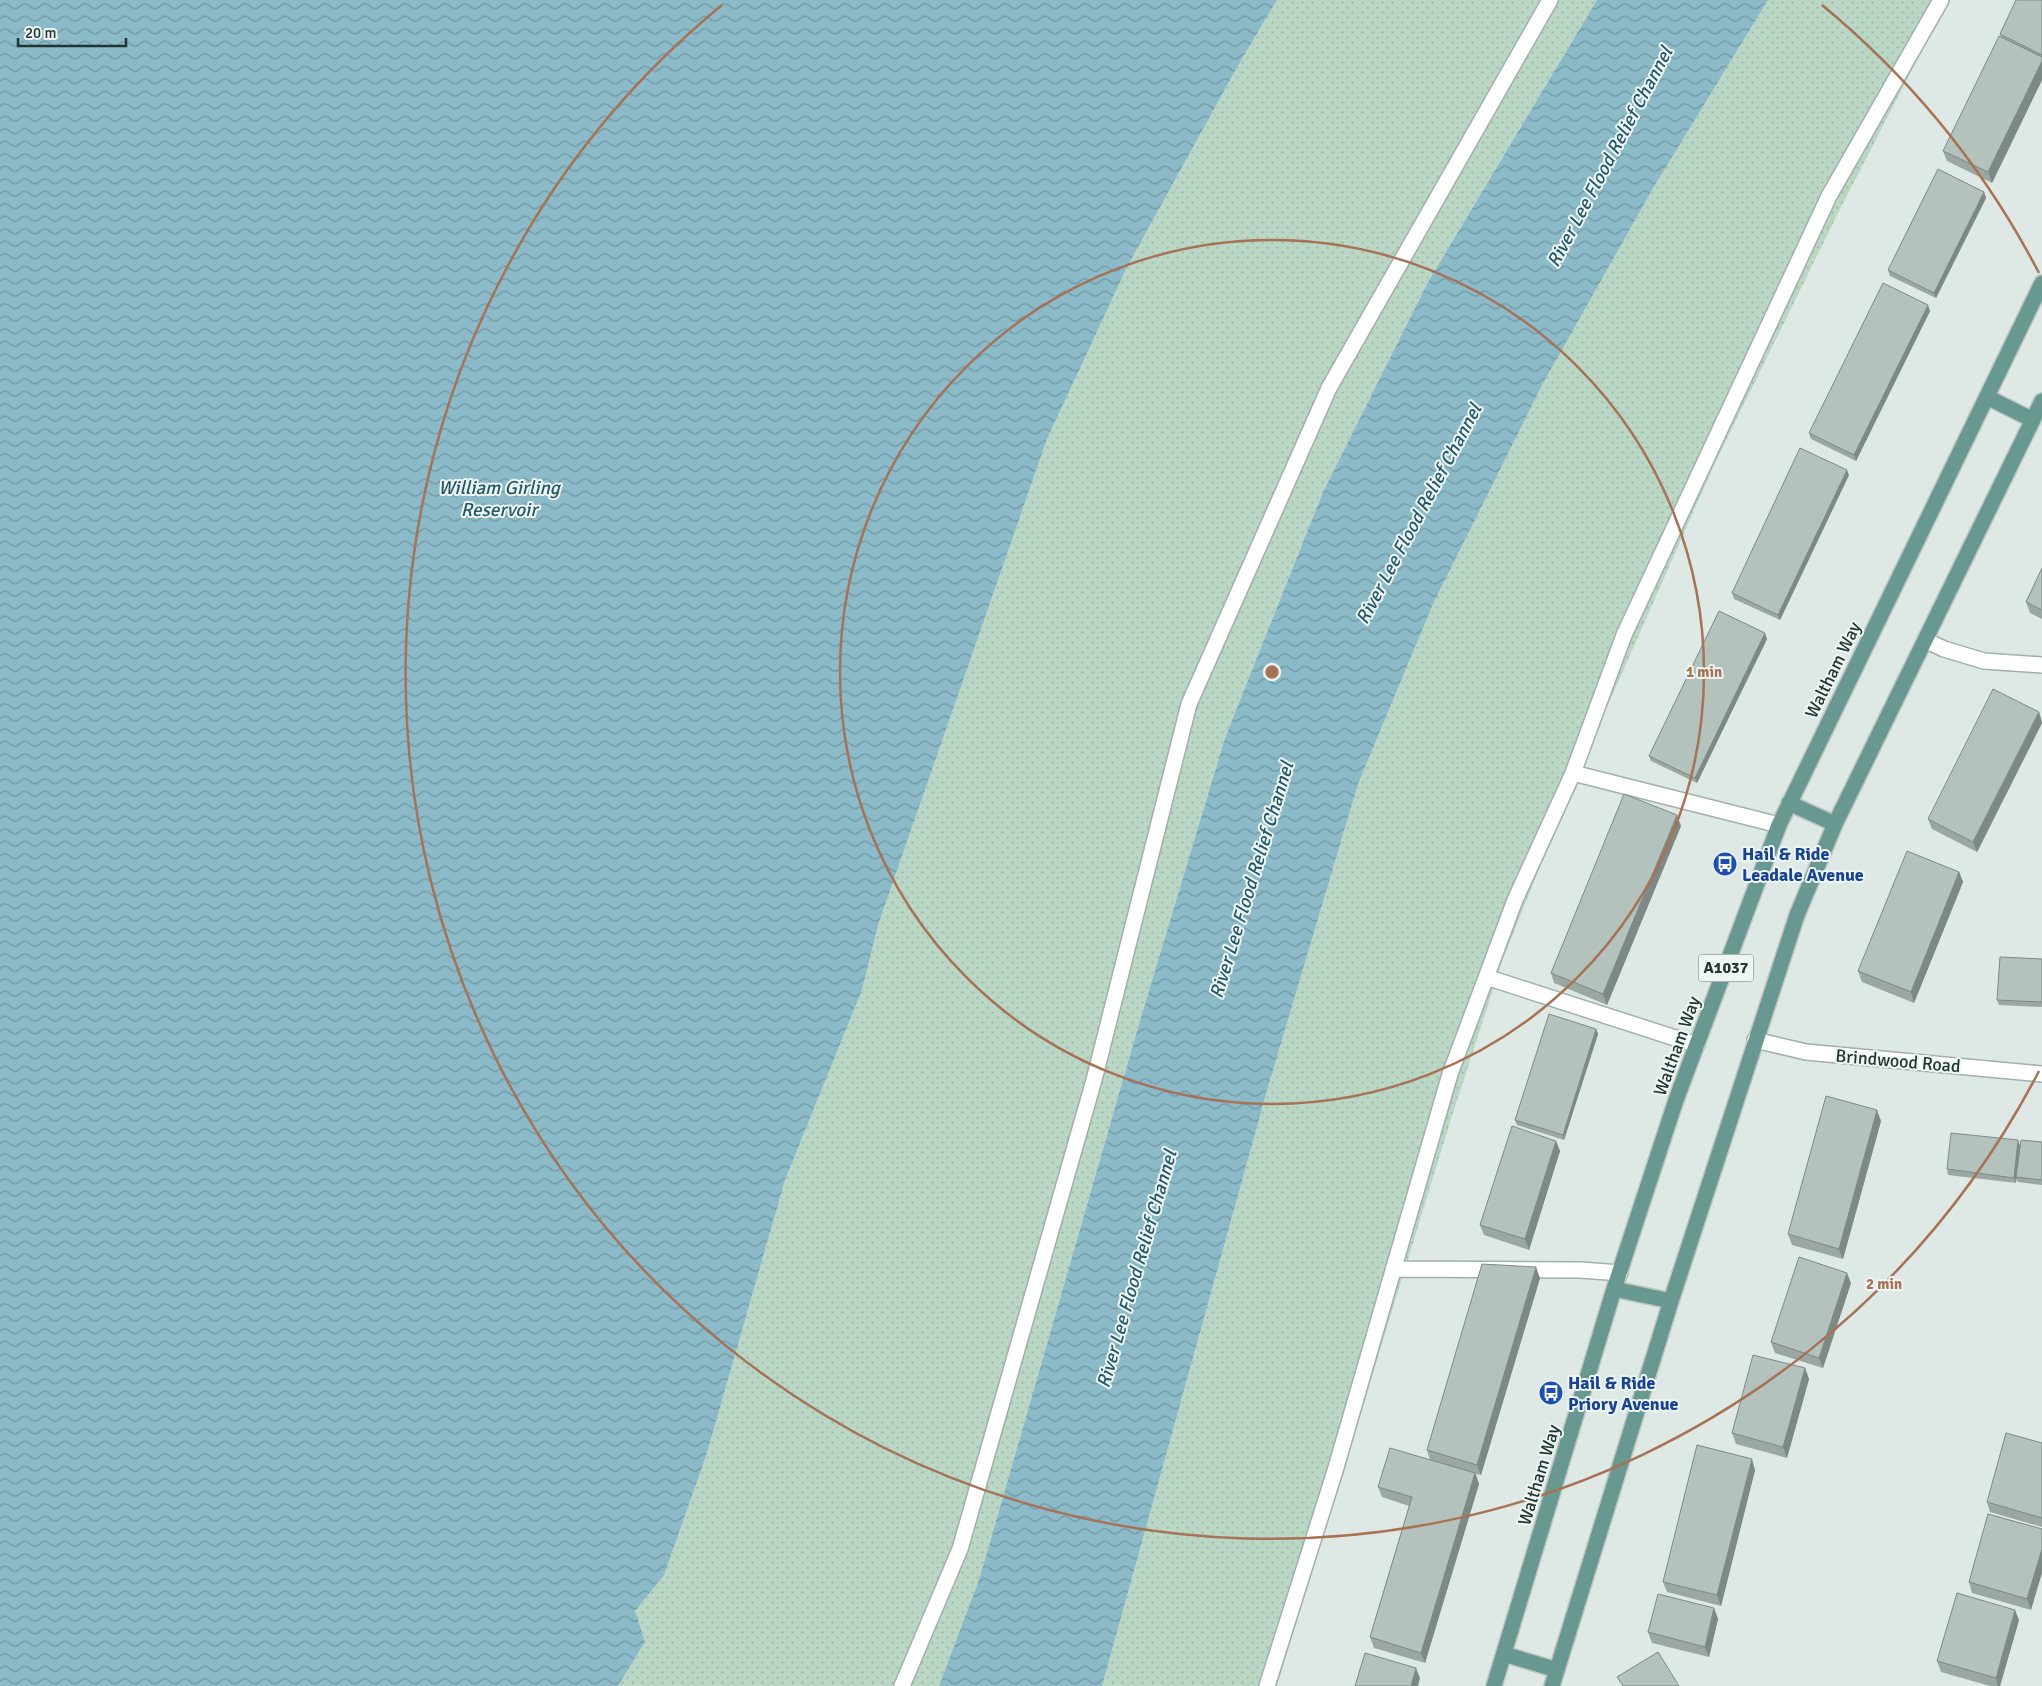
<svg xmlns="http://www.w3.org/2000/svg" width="2042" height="1686" font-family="Signika,sans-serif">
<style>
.grass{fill:url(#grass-dots)}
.water{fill:url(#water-waves)}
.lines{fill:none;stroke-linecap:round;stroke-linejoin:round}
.lane-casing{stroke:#a2afab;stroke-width:18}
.street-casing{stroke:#a2afab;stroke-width:18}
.primary-casing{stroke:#bcc3c2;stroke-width:18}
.lane{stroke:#fff;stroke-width:15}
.street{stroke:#fff;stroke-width:15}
.primary{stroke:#679990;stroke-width:15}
.wall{fill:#9ba7a3}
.shaded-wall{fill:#7e8884}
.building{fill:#b4c2bd;stroke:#7e8884}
.ring{fill:none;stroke:#a87254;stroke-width:2.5}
.labels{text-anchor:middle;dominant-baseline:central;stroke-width:4;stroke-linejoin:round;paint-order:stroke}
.shield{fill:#eef5f2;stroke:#5e6f6c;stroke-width:1}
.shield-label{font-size:16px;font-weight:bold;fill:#213632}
.street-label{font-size:18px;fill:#213632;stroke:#eef5f2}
.transit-label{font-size:18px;font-weight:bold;fill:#164399;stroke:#eef5f2;text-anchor:start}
.water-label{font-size:19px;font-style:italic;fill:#23596a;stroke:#eef5f2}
.centre{fill:#a87254;stroke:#eef5f2;stroke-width:2.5}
.ring-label{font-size:15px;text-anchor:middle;font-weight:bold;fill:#a87254;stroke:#eef5f2;stroke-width:4;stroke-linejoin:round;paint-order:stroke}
</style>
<defs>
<pattern id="grass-dots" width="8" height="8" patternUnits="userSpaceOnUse" patternTransform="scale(1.25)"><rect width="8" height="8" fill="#b9d7c4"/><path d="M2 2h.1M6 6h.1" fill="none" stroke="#9fb9a9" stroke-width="1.8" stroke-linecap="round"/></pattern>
<pattern id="water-waves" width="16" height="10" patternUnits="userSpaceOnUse" patternTransform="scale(1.25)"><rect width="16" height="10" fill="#8bbac8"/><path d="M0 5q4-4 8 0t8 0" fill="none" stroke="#7198a3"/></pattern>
</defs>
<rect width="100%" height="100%" fill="#dee8e4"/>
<path class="grass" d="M1277 0H1597L1428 282 1323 492 1225 738 1139 1024 980 1577 939 1686H618L645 1642 634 1611 664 1575 707 1453 785 1180 862 990 878 925 1047 439 1127 267 1240 62Z
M1768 0H1948L1839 211 1715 463 1573 784 1503 959 1451 1119 1277 1686H1102L1268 1087 1358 784 1433 604 1542 384 1652 190Z"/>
<path class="water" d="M0 0H1277L1240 62 1127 267 1047 439 878 925 862 990 785 1180 707 1453 664 1575 635 1611 645 1642 618 1686H0Z
M1597 0H1768L1652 190 1542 385 1433 604 1358 784 1268 1087 1102 1686H939L980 1577 1139 1024 1225 738 1323 492 1428 282Z"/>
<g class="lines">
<defs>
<path id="lane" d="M1573 773 1779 825
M1486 977 1697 1045
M1393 1269 1581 1270 1620 1273
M902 1686 960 1549 1094 1080 1189 704 1329 388 1550 0
M1267 1686 1335 1471 1450 1074 1515 900 1573 773 1624 635 1829 196 1941 0"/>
<path id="street" d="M1925 640 1944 649 1984 661 2042 665
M1755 1040 1806 1052 2042 1074"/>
<path id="primary" d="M1987 397 2033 420
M1789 803 1835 824
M1614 1289 1671 1301
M1504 1654 1557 1670
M1494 1686 1614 1289 1676 1100 1779 825 2042 283
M1552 1686 1671 1301 1797 915 1835 824 2042 401"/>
</defs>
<use href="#lane" class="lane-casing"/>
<use href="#street" class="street-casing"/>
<use href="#primary" class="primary-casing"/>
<use href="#lane" class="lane"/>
<use href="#street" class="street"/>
<use href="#primary" class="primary"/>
</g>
<path class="wall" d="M2042 0V80L1992 183 1947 161 1943 151 2001 37 2000 34Z
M1984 192 1986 198 1936 298 1890 276 1888 270Z
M1930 311 1856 461 1811 439 1809 433Z
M1849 475 1780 620 1734 599 1732 593Z
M2042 568V619L2030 613 2026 602Z
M1767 639 1697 783 1651 761 1649 756Z
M2039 712 2042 723 1977 852 1932 829 1928 819Z
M1681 826 1607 1005 1554 983 1551 973Z
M1959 872 1963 882 1914 1003 1862 982 1858 971Z
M2042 959V1007L1999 1005 1997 1000Z
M1596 1029 1598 1034 1564 1140 1517 1125 1515 1120Z
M1881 1121 1843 1259 1792 1245 1788 1234Z
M1556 1141 1560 1151 1529 1250 1484 1235 1480 1225Z
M2042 1142V1185L2018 1182 2016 1178V1183L1948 1175 1947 1169 2020 1145Z
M1540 1278 1481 1475 1476 1474 1479 1484 1425 1663 1374 1648 1370 1637 1409 1506 1382 1497 1378 1487 1430 1460 1427 1450Z
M1851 1283 1823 1368 1775 1353 1771 1342Z
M1805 1368 1809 1379 1787 1458 1736 1444 1732 1433Z
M2042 1443V1527L1990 1512 1987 1502Z
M1755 1470 1721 1606 1667 1592 1663 1582Z
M2042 1529 2031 1610 1972 1593 1969 1582Z
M1714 1608 1718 1619 1709 1657 1652 1643 1648 1632Z
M2019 1620 2000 1686H1990L1941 1672 1937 1661Z"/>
<path class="shaded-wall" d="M2042 61V80L1992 183 1988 172Z
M1984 192 1986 198 1936 298 1934 293Z
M1928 305 1930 311 1856 461 1854 455Z
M1847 470 1849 475 1780 620 1778 615Z
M1765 633 1767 639 1697 783 1695 778Z
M2039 712 2042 723 1977 852 1973 842Z
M1677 815 1681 826 1607 1005 1603 994Z
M1959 872 1963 882 1914 1003 1911 992Z
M1596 1029 1598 1034 1564 1140 1563 1135Z
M1877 1110 1881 1121 1843 1259 1839 1249Z
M2018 1140 2020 1146 2016 1183 2014 1178Z
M1556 1141 1560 1151 1529 1250 1525 1239Z
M1536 1267 1540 1278 1481 1475 1477 1465Z
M1847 1273 1851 1283 1823 1368 1819 1358Z
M1805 1368 1809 1379 1787 1458 1783 1447Z
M1752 1459 1755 1470 1721 1606 1717 1595Z
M1475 1473 1479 1484 1425 1663 1421 1653Z
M2042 1549V1573L2031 1610 2027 1599Z
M1714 1608 1718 1619 1709 1657 1705 1647Z
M2015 1610 2019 1620 2000 1686H1998L1996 1678Z
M1416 1668 1420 1678 1418 1686H1411Z"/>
<path class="building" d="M2016 0H2042V55L2000 34Z
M1999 36 2042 57V61L1988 172 1943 151Z
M1938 169 1984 192 1934 293 1888 270Z
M1883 283 1928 305 1854 455 1809 433Z
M1800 448 1847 470 1778 615 1732 593Z
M2042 568V610L2026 602Z
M1719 611 1765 633 1695 778 1649 756Z
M1993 689 2039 712 1973 842 1928 819Z
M1624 794 1677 815 1603 994 1551 973Z
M1907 851 1959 872 1911 992 1858 971Z
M2000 957 2042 959V1002L1997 1000Z
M1549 1014 1596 1029 1563 1135 1515 1120Z
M1826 1096 1877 1110 1839 1249 1788 1234Z
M1512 1126 1556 1141 1525 1239 1480 1225Z
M1951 1133 2018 1140 2014 1178 1947 1169Z
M2021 1140 2042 1142V1180L2016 1177Z
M1799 1257 1847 1273 1819 1358 1771 1342Z
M1482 1264 1536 1267 1477 1465 1427 1450Z
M1753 1355 1805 1368 1783 1447 1732 1433Z
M2006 1433 2042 1443V1518L1987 1502Z
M1697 1445 1752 1459 1717 1595 1663 1582Z
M1390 1448 1475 1473 1421 1653 1370 1637 1412 1497 1378 1487Z
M1988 1514 2042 1529V1549L2027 1599 1969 1582Z
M1957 1593 2015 1610 1996 1678 1937 1661Z
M1658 1594 1714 1608 1705 1647 1648 1632Z
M1658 1652 1679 1686H1623L1617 1677Z
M1365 1653 1416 1668 1411 1686H1355Z"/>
<g class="ring">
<circle cx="1272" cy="672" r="432"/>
<path d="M2039 1071A865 865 0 1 1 722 5M1822 5A865 865 0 0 1 2039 273"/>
</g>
<defs>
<symbol id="bus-disc" viewBox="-11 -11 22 22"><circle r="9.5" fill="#1a4fb4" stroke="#eef5f2"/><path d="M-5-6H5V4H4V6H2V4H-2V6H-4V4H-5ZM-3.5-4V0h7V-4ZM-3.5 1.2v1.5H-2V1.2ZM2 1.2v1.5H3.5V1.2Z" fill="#fff"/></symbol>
</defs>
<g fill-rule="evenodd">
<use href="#bus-disc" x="1711" y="850" width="28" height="28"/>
<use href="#bus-disc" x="1537" y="1379" width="28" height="28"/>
</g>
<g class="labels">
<rect class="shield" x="1698.5" y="954.5" width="55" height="27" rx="4"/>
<g class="shield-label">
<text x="1726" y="968">A1037</text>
</g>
<g class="street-label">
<text transform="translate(1833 670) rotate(-64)">Waltham Way</text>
<text transform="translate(1677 1046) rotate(-70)">Waltham Way</text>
<text transform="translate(1898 1061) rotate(5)">Brindwood Road</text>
<text transform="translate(1539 1475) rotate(-73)">Waltham Way</text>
</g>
<g class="transit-label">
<text x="1742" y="854">Hail &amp; Ride<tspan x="1742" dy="21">Leadale Avenue</tspan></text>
<text x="1568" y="1383">Hail &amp; Ride<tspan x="1568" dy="21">Priory Avenue</tspan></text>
</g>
<g class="water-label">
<text transform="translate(1610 157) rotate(-62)">River Lee Flood Relief Channel</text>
<text x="499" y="488">William Girling<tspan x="499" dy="22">Reservoir</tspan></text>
<text transform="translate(1419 514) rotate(-62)">River Lee Flood Relief Channel</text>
<text transform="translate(1252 880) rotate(-73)">River Lee Flood Relief Channel</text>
<text transform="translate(1137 1269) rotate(-74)">River Lee Flood Relief Channel</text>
</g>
</g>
<circle cx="1272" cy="672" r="8" class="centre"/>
<g class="ring-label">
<text x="1704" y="677">1 min</text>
<text x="1884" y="1289">2 min</text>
</g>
<path d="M18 38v8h108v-8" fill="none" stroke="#213632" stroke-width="2.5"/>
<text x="25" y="38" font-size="15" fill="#213632" stroke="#eef5f2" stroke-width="4" paint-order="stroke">20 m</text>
</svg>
